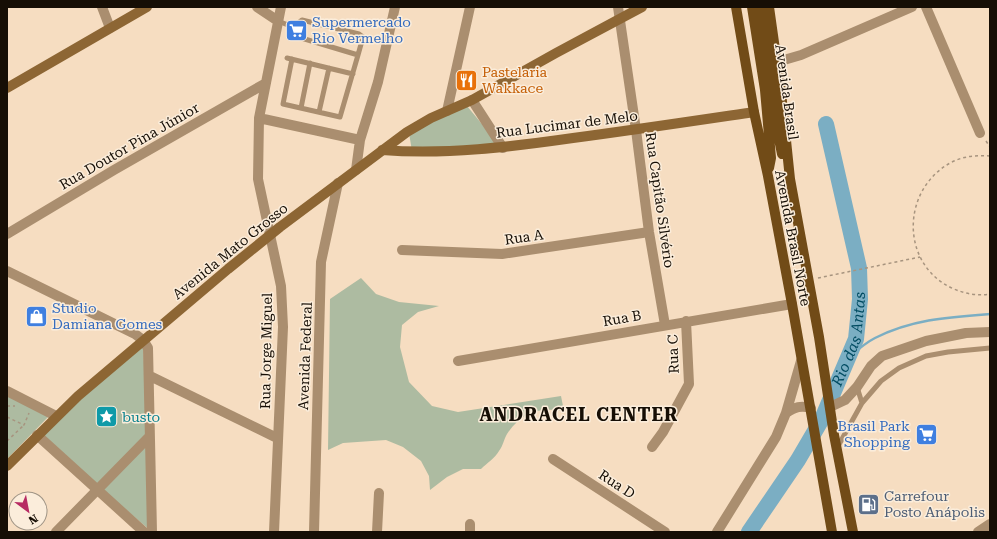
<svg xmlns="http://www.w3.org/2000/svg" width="997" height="539" font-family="'Roboto Serif',serif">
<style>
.green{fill:#adbba1}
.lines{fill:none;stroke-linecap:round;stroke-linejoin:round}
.stream{stroke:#7baec3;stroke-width:2.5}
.river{stroke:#7baec3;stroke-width:16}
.path{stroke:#a7947f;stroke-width:1.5;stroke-dasharray:3 3;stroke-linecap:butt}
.lane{stroke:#aa8e6f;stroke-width:5}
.street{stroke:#aa8e6f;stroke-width:10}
.secondary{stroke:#8d6634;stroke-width:10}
.primary{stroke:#714b17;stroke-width:10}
.labels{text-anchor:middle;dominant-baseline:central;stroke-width:3;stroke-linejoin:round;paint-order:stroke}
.shop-label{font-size:14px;fill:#366cbe;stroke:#fbeddb;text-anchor:start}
.food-label{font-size:14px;fill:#c56008;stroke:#fbeddb;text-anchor:start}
.street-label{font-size:14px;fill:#160e05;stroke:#fbeddb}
.culture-label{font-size:14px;fill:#0d838f;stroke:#fbeddb;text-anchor:start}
.service-label{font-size:14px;fill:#4e5e75;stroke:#fbeddb;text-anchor:start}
.water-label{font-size:15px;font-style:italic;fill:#004b61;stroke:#fbeddb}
.district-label{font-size:18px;font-weight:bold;letter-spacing:1px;fill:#160e05;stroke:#fbeddb}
</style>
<rect width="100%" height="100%" fill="#f6ddc1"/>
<path class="green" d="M467 106 500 146 412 151 409 133Z
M361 278 376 294 399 302 439 306 418 312 402 325 400 347 409 382 432 406 458 412 561 396 564 411C539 407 522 412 507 434 504 439 503 446 499 451 495 458 487 463 481 469H463L447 477 430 490 429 476 421 461 403 447 386 440 343 443 328 450 330 299Z
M143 342 152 532 39 435Z
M7 393 50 415 7 459Z"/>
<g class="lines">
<path class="stream" d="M848 358C856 351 865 343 875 338 912 319 950 317 990 314"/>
<path class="river" id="s1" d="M749 532 798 460 822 419 856 339 860 299 859 268 826 124"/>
<path class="path" d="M986 141 990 147
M990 156C977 155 964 156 952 162 900 189 900 266 954 289 966 294 978 296 990 294
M818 278 920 257
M7 406H15
M7 417 24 425 29 413
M7 441 24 425"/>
<path class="lane" d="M278 21 293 27 298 37 358 55 363 37 359 34 302 20 293 27
M287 58 353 74
M292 59 283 104 340 117 358 55
M301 108 310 63
M319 112 329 68
M857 387 862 403
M837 448 862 403 881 381 899 368 926 356 948 352 990 348"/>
<path class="street" d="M102 7 110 28
M257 7 278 21
M618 7 636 130 649 232 665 325
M926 7 980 133
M777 62 801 55 912 7
M472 100 503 148
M447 111 470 7
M259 118 360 140
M356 170 360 140 378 82 395 7
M7 234 114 170 266 83
M402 250 502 254 649 232
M7 271 135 334 143 340 148 348 152 532
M458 361 792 304
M150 376 277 438
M7 391 56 416
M830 407 845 400 857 387 871 366 882 356 926 341 966 333 990 332
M786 413C795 407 801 405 811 408
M37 435 144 532
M652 447 663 432 689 384 686 321
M553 459 665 532
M56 532 149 437
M274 532 283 327 281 286 258 179 259 118 281 7
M314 532 321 262 338 183
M377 532 379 493
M470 532V524
M717 532 776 437 786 413 801 361
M978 532 990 524"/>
<path class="secondary" d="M7 88 147 7
M382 150C446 155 510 147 573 138 633 130 693 121 754 112
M7 466 78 396 228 269 280 227 407 132 431 118 472 100 556 53 642 7"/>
<path class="primary" d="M736 7 754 112 768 176 792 304 832 532
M752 7 765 90 771 158 769 168
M762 7 776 124 782 154
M769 7 781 92 790 179 819 337 834 435 853 532"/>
</g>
<defs>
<symbol id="supermarket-square" viewBox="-11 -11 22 22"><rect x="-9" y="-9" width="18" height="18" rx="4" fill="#3f7fe0" stroke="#fbeddb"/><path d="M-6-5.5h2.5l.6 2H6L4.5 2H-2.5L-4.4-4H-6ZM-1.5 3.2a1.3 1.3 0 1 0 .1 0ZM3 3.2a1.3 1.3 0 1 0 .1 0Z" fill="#fff"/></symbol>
<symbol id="restaurant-square" viewBox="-11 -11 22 22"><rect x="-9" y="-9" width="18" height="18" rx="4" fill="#e8710a" stroke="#fbeddb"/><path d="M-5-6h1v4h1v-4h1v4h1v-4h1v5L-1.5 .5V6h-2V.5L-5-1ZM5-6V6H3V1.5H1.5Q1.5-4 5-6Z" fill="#fff"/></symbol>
<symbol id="shop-square" viewBox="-11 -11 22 22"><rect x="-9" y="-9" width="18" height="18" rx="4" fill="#3f7fe0" stroke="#fbeddb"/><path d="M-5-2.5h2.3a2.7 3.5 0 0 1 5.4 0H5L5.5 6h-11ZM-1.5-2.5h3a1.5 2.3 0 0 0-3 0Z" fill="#fff"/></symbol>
<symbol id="sight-square" viewBox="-11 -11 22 22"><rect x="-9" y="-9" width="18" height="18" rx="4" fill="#0f9aa8" stroke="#fbeddb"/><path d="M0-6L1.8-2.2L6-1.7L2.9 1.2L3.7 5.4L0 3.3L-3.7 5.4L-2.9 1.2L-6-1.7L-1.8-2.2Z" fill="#fff"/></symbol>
<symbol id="fuel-square" viewBox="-11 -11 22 22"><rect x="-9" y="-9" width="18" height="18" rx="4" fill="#5c6f8a" stroke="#fbeddb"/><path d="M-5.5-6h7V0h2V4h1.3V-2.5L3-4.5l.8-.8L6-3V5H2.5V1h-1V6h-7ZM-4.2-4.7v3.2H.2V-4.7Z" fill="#fff"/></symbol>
</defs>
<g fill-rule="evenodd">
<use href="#supermarket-square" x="284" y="18" width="25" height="25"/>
<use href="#restaurant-square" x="454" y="68" width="25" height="25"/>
<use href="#shop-square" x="24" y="304" width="25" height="25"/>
<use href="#sight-square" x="94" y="404" width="25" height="25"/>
<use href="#supermarket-square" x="914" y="422" width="25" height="25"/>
<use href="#fuel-square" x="856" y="492" width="25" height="25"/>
</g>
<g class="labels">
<g class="shop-label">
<text x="312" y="22">Supermercado<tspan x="312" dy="16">Rio Vermelho</tspan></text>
<text x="52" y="308">Studio<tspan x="52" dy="16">Damiana Gomes</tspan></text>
<text x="910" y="426" text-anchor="end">Brasil Park<tspan x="910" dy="16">Shopping</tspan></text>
</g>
<g class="food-label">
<text x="482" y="72">Pastelaria<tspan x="482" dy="16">Wakkace</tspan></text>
</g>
<g class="street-label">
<text transform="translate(787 92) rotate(82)">Avenida Brasil</text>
<text transform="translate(567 124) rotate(-7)">Rua Lucimar de Melo</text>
<text transform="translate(129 146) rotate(-30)">Rua Doutor Pina Júnior</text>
<text transform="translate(660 200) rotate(82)">Rua Capitão Silvério</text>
<text transform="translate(524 237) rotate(-8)">Rua A</text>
<text transform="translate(793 238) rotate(79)">Avenida Brasil Norte</text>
<text transform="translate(230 251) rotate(-39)">Avenida Mato Grosso</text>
<text transform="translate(622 318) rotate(-10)">Rua B</text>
<text transform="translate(266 351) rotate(-89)">Rua Jorge Miguel</text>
<text transform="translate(673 354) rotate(-92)">Rua C</text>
<text transform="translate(305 356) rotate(-88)">Avenida Federal</text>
<text transform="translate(617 484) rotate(33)">Rua D</text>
</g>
<g class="culture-label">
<text x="122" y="417">busto</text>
</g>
<g class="service-label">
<text x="884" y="496">Carrefour<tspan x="884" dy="16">Posto Anápolis</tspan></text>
</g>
<g class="water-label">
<text stroke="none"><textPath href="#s1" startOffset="220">Rio das Antas</textPath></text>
</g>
<g class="district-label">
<text x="579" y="414">ANDRACEL CENTER</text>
</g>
</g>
<rect width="997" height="539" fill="none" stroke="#160e05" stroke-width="16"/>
<g transform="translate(28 511) rotate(148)"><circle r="19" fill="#fbeddb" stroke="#9f9485"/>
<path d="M0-3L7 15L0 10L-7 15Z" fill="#b72b63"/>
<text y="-6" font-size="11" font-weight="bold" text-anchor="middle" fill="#160e05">N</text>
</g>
</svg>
